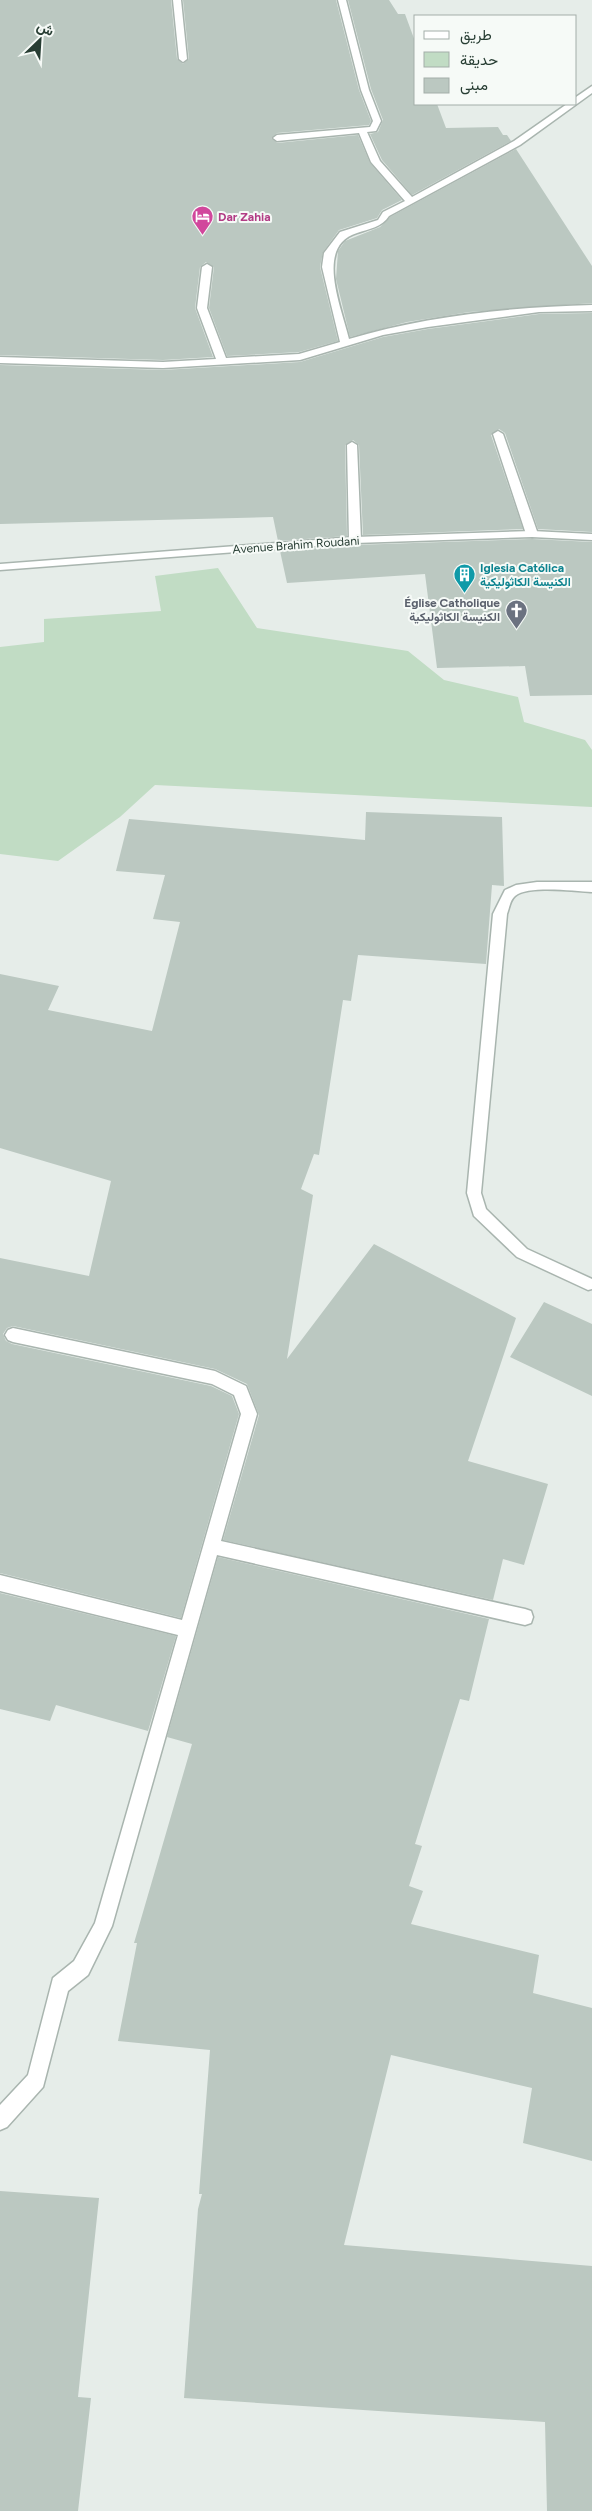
<svg xmlns="http://www.w3.org/2000/svg" width="592" height="2511" font-family="Figtree,Vazirmatn,sans-serif">
<style>
.green{fill:#c1dcc4}
.building{fill:#bbc8c1}
.lines{fill:none;stroke-linecap:round;stroke-linejoin:round}
.minor-casing{stroke:#a9b5af;stroke-width:3}
.tertiary-casing{stroke:#a9b5af;stroke-width:3}
.minor{fill:#fff;fill-rule:evenodd}
.tertiary{fill:#fff;fill-rule:evenodd}
.labels{text-anchor:middle;dominant-baseline:central;stroke-width:4;stroke-linejoin:round;paint-order:stroke}
.far-hotel-label{font-size:12px;font-weight:bold;fill:#b23c85;stroke:#f6faf7;text-anchor:start}
.far-street-label{font-size:12px;fill:#273d33;stroke:#f6faf7}
.far-culture-label{font-size:12px;font-weight:bold;fill:#0d838f;stroke:#f6faf7;text-anchor:start}
.far-worship-label{font-size:12px;font-weight:bold;fill:#5b616d;stroke:#f6faf7;text-anchor:end}
</style>
<rect width="100%" height="100%" fill="#e6ede9"/>
<path class="green" d="M218 568 257 628 408 651 444 680 518 697 524 722 585 740 592 750V807L155 785 120 817 58 861 0 854V647L44 642V619L161 611 155 576Z"/>
<path class="building" d="M0 0H171L177 59 183 64 189 59 183 0H336L359 90 371 121 369 125 277 133 271 138 277 143 358 135 370 163 402 200 382 210 377 218 339 230 323 252 320 267 338 341 299 352 227 356 209 308 214 267 206 262 200 267 195 308 213 357 163 360 0 355Z
M348 0H389L398 14H405L416 44V104H437L446 128 498 127 503 135H507L511 141 412 195 382 160 370 134 378 132 383 120 371 89Z
M516 149 592 266V303L469 312 407 322 350 337 336 279 338 251 345 241 380 227 390 217Z
M592 313V532L538 529 505 433 499 429 491 435 523 529 363 535 359 445 353 440 345 445 347 536 278 541 273 517 0 524V365L163 370 300 362 383 337 428 329 539 314Z
M532 539 592 542V695L530 696 525 666 437 668 425 574 287 583 280 551 355 545Z
M366 812 502 817 504 886 492 885 486 964 358 955 351 1001 343 1000 319 1155 314 1154 301 1189 313 1195 287 1359 374 1244 516 1318 468 1461 548 1484 524 1565 503 1559 493 1600 223 1540 259 1415 247 1384 215 1369 13 1326 7 1328 3 1334 6 1341 12 1344 211 1386 232 1396 239 1414 181 1618 0 1573V1258L89 1276 111 1181 0 1148V974L59 986 48 1010 152 1031 180 922 153 919 165 875 116 871 129 819 365 840Z
M544 1302 592 1324V1396L510 1357Z
M218 1557 489 1619 469 1701 460 1699 415 1844 422 1846 409 1886 423 1891 411 1924 539 1955 533 1993 592 2008V2161L523 2143 532 2088 391 2055 344 2245 592 2266V2511H547L545 2422 184 2398 198 2209 202 2194H199L210 2050 118 2041 137 1943H134L192 1744 167 1737Z
M0 1593 176 1636 148 1731 56 1705 50 1721 0 1709Z
M0 2191 99 2198 78 2397 91 2398 78 2511H0Z"/>
<g class="lines">
<defs>
<path id="minor" d="M173 0H181L187 59 183 62 179 59Z
M338 0H346L369 90 381 121 376 131 367 132 380 161 412 197 514 141 567 104H576V97L592 86V93L520 145 389 216C382 227 369 229 357 233 314 246 342 308 349 339 424 316 514 307 592 305V311L539 312 428 327 383 335 300 360 163 368 0 363V357L163 362 216 359 197 308 202 267 207 264 212 267 207 308 226 358 299 354 340 342 322 267 324 253 340 232 378 220 383 212 405 201 371 162 359 133 277 141 273 138 277 135 370 127 373 121 361 90Z
M498 431 503 434 538 534 536 536 532 537 526 534 493 434Z
M352 442 357 445 361 540 355 543 349 540 347 445Z
M537 882H592V892C574 891 528 885 515 896 510 900 509 909 507 914L481 1193 486 1209 527 1249 592 1279V1289L588 1290 517 1257 474 1216 467 1193 493 914 505 890 516 885Z
M13 1328 215 1371 246 1386 257 1414 221 1541 525 1609 531 1611 533 1617 531 1623 525 1625 217 1555 112 1926 88 1975 68 1991 43 2087 7 2127 0 2130V2105L28 2075 53 1978 74 1961 95 1923 178 1635 0 1591V1575L182 1620 241 1414 234 1395 212 1384 13 1342 8 1340 5 1335 8 1330Z"/>
<path id="tertiary" d="M532 531 592 534V540L532 537 355 543 0 570V564L355 537Z"/>
</defs>
<use href="#minor" class="minor-casing"/>
<use href="#tertiary" class="tertiary-casing"/>
<use href="#minor" class="minor"/>
<use href="#tertiary" class="tertiary"/>
</g>
<defs>
<symbol id="hotel-pin" viewBox="-11 -11 22 30"><path d="M0 17L-7.5 6A9.5 9.5 0 1 1 7.5 6Z" fill="#d1479c" stroke="#f6faf7"/><path d="M-6-4.5h1.5V1H6V5H4.5V3h-9V5H-6ZM-4 0a1.8 1.8 0 1 1 3.6 0ZM.5 0V-2.5h3Q6-2.5 6 0Z" fill="#fff"/></symbol>
<symbol id="building-pin" viewBox="-11 -11 22 30"><path d="M0 17L-7.5 6A9.5 9.5 0 1 1 7.5 6Z" fill="#0f9aa8" stroke="#f6faf7"/><path d="M-4-6H4V6H1V3H-1V6H-4ZM-2.5-4.3h1.7v1.8h-1.7ZM.8-4.3h1.7v1.8H.8ZM-2.5-1h1.7V.8h-1.7ZM.8-1h1.7V.8H.8Z" fill="#fff"/></symbol>
<symbol id="church-pin" viewBox="-11 -11 22 30"><path d="M0 17L-7.5 6A9.5 9.5 0 1 1 7.5 6Z" fill="#6b7280" stroke="#f6faf7"/><path d="M-1.2-6h2.4v3.5h3.3v2.4h-3.3V6h-2.4V-.1h-3.3v-2.4h3.3Z" fill="#fff"/></symbol>
</defs>
<g fill-rule="evenodd">
<use href="#hotel-pin" x="190" y="204" width="25" height="34"/>
<use href="#building-pin" x="452" y="562" width="25" height="34"/>
<use href="#church-pin" x="504" y="598" width="25" height="34"/>
</g>
<g class="labels">
<g class="far-hotel-label">
<text x="218" y="217">Dar Zahia</text>
</g>
<g class="far-street-label">
<text transform="translate(296 545) rotate(-4)">Avenue Brahim Roudani</text>
</g>
<g class="far-culture-label">
<text x="480" y="568">Iglesia Católica<tspan x="480" dy="14">الكنيسة الكاثوليكية</tspan></text>
</g>
<g class="far-worship-label">
<text x="500" y="603">Église Catholique<tspan x="500" dy="14">الكنيسة الكاثوليكية</tspan></text>
</g>
</g>
<rect x="414" y="15" width="162" height="90" fill="#f6faf7" stroke="#a3aea9"/>
<rect x="424" y="31" width="25" height="8" fill="#ffffff" stroke="#a3aea9"/>
<text x="460" y="40" font-size="15" fill="#273d33">طريق</text>
<rect x="424" y="52" width="25" height="15" fill="#c1dcc4" stroke="#a3aea9"/>
<text x="460" y="65" font-size="15" fill="#273d33">حديقة</text>
<rect x="424" y="78" width="25" height="15" fill="#bbc8c1" stroke="#a3aea9"/>
<text x="460" y="90" font-size="15" fill="#273d33">مبنى</text>
<g transform="translate(40 40) rotate(25)" stroke="#f6faf7" stroke-width="4" paint-order="stroke">
<path d="M0-4L9 19L0 12L-9 19Z" fill="#273d33"/>
<text y="-8" font-size="14" font-weight="bold" text-anchor="middle" fill="#273d33">ش</text>
</g>
</svg>
